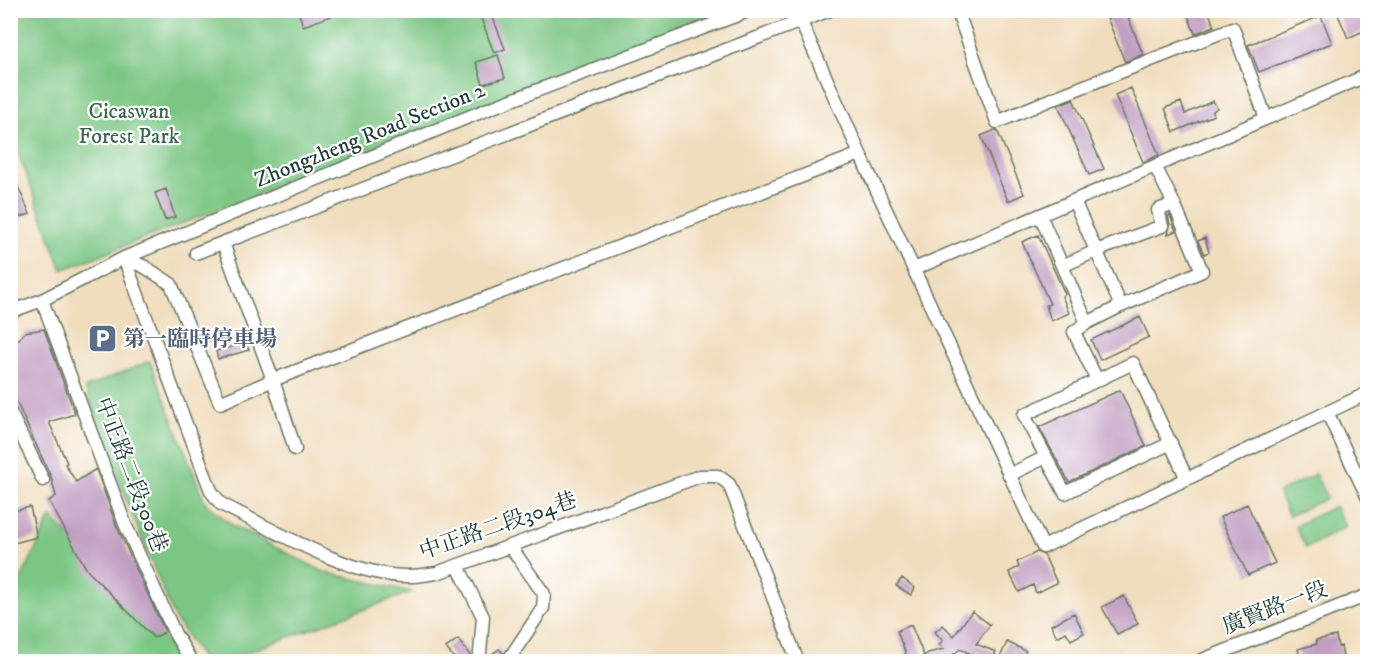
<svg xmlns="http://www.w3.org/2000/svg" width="1378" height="672" font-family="'IM FELL DW Pica','Noto Serif TC',serif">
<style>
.green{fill:#7cc684;stroke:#4e825c;stroke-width:1.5}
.building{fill:#c19fc2}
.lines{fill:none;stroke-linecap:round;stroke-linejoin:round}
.minor-casing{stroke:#687564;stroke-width:15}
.minor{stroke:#fff;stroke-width:12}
.labels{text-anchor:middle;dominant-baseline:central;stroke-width:4.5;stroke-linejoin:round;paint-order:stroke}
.park-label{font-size:22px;fill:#3b664c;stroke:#fff}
.street-label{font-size:22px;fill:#1f3d34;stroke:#fff}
.service-label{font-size:22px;font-weight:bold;fill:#4e5e75;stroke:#fff;text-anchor:start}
</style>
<rect width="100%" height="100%" fill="#fff"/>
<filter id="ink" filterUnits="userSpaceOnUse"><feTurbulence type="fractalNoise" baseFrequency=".0167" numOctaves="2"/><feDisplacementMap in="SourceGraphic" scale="12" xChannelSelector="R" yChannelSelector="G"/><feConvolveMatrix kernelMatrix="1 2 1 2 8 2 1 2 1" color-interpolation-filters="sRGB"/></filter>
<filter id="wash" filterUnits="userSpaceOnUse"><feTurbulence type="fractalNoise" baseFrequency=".008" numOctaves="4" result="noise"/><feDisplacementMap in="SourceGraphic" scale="24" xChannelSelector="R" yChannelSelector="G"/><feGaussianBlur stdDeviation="1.35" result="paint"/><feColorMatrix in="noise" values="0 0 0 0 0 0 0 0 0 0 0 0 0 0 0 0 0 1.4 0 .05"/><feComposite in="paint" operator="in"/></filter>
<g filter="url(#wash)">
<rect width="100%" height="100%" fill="#f0ddbd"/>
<path class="green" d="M11 11H732L62 270 11 134Z
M150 361 205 502 232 525 324 572 412 592 224 661H204L175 619 128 505 85 388Z
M1315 474 1327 498 1289 516 1278 493Z
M1335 506 1346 527 1306 548 1295 526Z
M51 517 184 661H11L10 602Z"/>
<g id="blocks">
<path class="building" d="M298 10H342V12L303 26Z
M478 10H490L505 49 494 53Z
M1104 10H1125L1143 54 1125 62Z
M1186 10H1208L1214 26 1195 34Z
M1336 10H1368V29L1348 38Z
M1321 16 1332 43 1259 72 1248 45Z
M498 55 505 78 483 84 476 62Z
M1131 88 1159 155 1143 162 1115 95Z
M1073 99 1104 169 1089 175 1058 105Z
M1213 101 1217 108 1213 111 1214 115 1174 132 1165 108 1181 102 1185 114Z
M995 130H997L1024 194 1008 201 981 136Z
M10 168 30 214 15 219 10 205Z
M166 189 175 217 165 220 155 193Z
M1170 215 1176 231 1168 234 1170 225 1168 216Z
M1038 235 1065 294 1062 296 1069 313 1051 321 1046 305 1050 304 1022 242Z
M1205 238 1209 252 1204 254 1198 241Z
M1140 317 1149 337 1100 360 1091 340Z
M44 329 75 414 49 422 67 463 65 464 76 482 96 469 117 527 165 632 154 638 87 570 49 501 56 496 51 477 10 388V343L16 342 25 332Z
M246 343 249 350 218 359 216 351Z
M1120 390 1146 446 1069 482 1039 427Z
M1247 504 1275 563 1248 575 1220 517Z
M30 507 37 537 14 543 10 527V512Z
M1037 552 1044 555 1057 583 1036 593 1033 585 1019 592 1009 572 1019 567 1017 562Z
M902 578 915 588 911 595 896 586Z
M1124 596 1138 624 1117 634 1102 607Z
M972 611 990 625 976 644 996 652 992 662H976L978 657 960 649 944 662H909L897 631 911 625 924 656 928 653 944 649 939 644 943 641 935 632 943 625 954 636Z
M1074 613 1084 633 1071 640 1066 632 1057 637 1051 625Z
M1336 636 1338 647 1341 646 1344 662H1301L1298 649 1317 644 1316 640Z
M458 639 475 662H457L446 648Z
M1007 642 1026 651 1021 662H998Z
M499 649 503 653 499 662H481Z"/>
</g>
</g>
<g filter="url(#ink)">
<use href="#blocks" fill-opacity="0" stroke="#687564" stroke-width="1.5"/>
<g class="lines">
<defs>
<path id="minor" d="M957 10 997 122 1054 98 1233 28 1266 118
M801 22 860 154
M1074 201 1121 306 1202 271 1174 204 1155 166
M1040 215 1087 323 1074 332 1097 380
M223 243 273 380 295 449
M196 253 830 10
M124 258 145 267 171 284 220 403 273 380 860 154 1043 547 1368 393
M124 258 211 491 221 504C272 529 352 578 410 576 419 576 428 574 437 573L700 476H718L729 484 798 662
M1062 266 1096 251 1162 226 1158 210 1174 204
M914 269 1368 75
M10 296 16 310
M42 300 125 524 175 634 192 662
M10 312 42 300 124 258 488 109 751 10
M1087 323 1121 306
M10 412 43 480
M1327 412 1368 498
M1171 443 1065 493 1024 415 1133 363 1187 479
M1009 475 1046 457
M458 566 483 617 480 653
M507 662 543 608 544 594 510 546
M1197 662 1368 595"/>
</defs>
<use href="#minor" class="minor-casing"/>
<use href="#minor" class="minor"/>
</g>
</g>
<defs>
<symbol id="parking-square" viewBox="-11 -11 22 22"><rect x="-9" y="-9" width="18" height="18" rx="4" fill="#5c6f8a" stroke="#fff"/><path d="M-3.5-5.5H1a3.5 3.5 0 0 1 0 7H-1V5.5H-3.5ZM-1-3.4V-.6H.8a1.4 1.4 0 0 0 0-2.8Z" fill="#fff"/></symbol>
</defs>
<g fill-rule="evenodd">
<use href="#parking-square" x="86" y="322" width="33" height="33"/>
</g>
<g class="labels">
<g class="park-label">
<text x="129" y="111">Cicaswan<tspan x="129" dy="25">Forest Park</tspan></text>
</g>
<g class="street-label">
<text transform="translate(370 135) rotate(-22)">Zhongzheng Road Section 2</text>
<text transform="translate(131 475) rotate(69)">中正路二段300巷</text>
<text transform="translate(498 526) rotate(-19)">中正路二段304巷</text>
<text transform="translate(1275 608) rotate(-21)">廣賢路一段</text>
</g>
<g class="service-label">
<text x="123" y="339">第一臨時停車場</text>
</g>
</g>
<rect width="1378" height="672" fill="none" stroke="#fff" stroke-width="36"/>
</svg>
